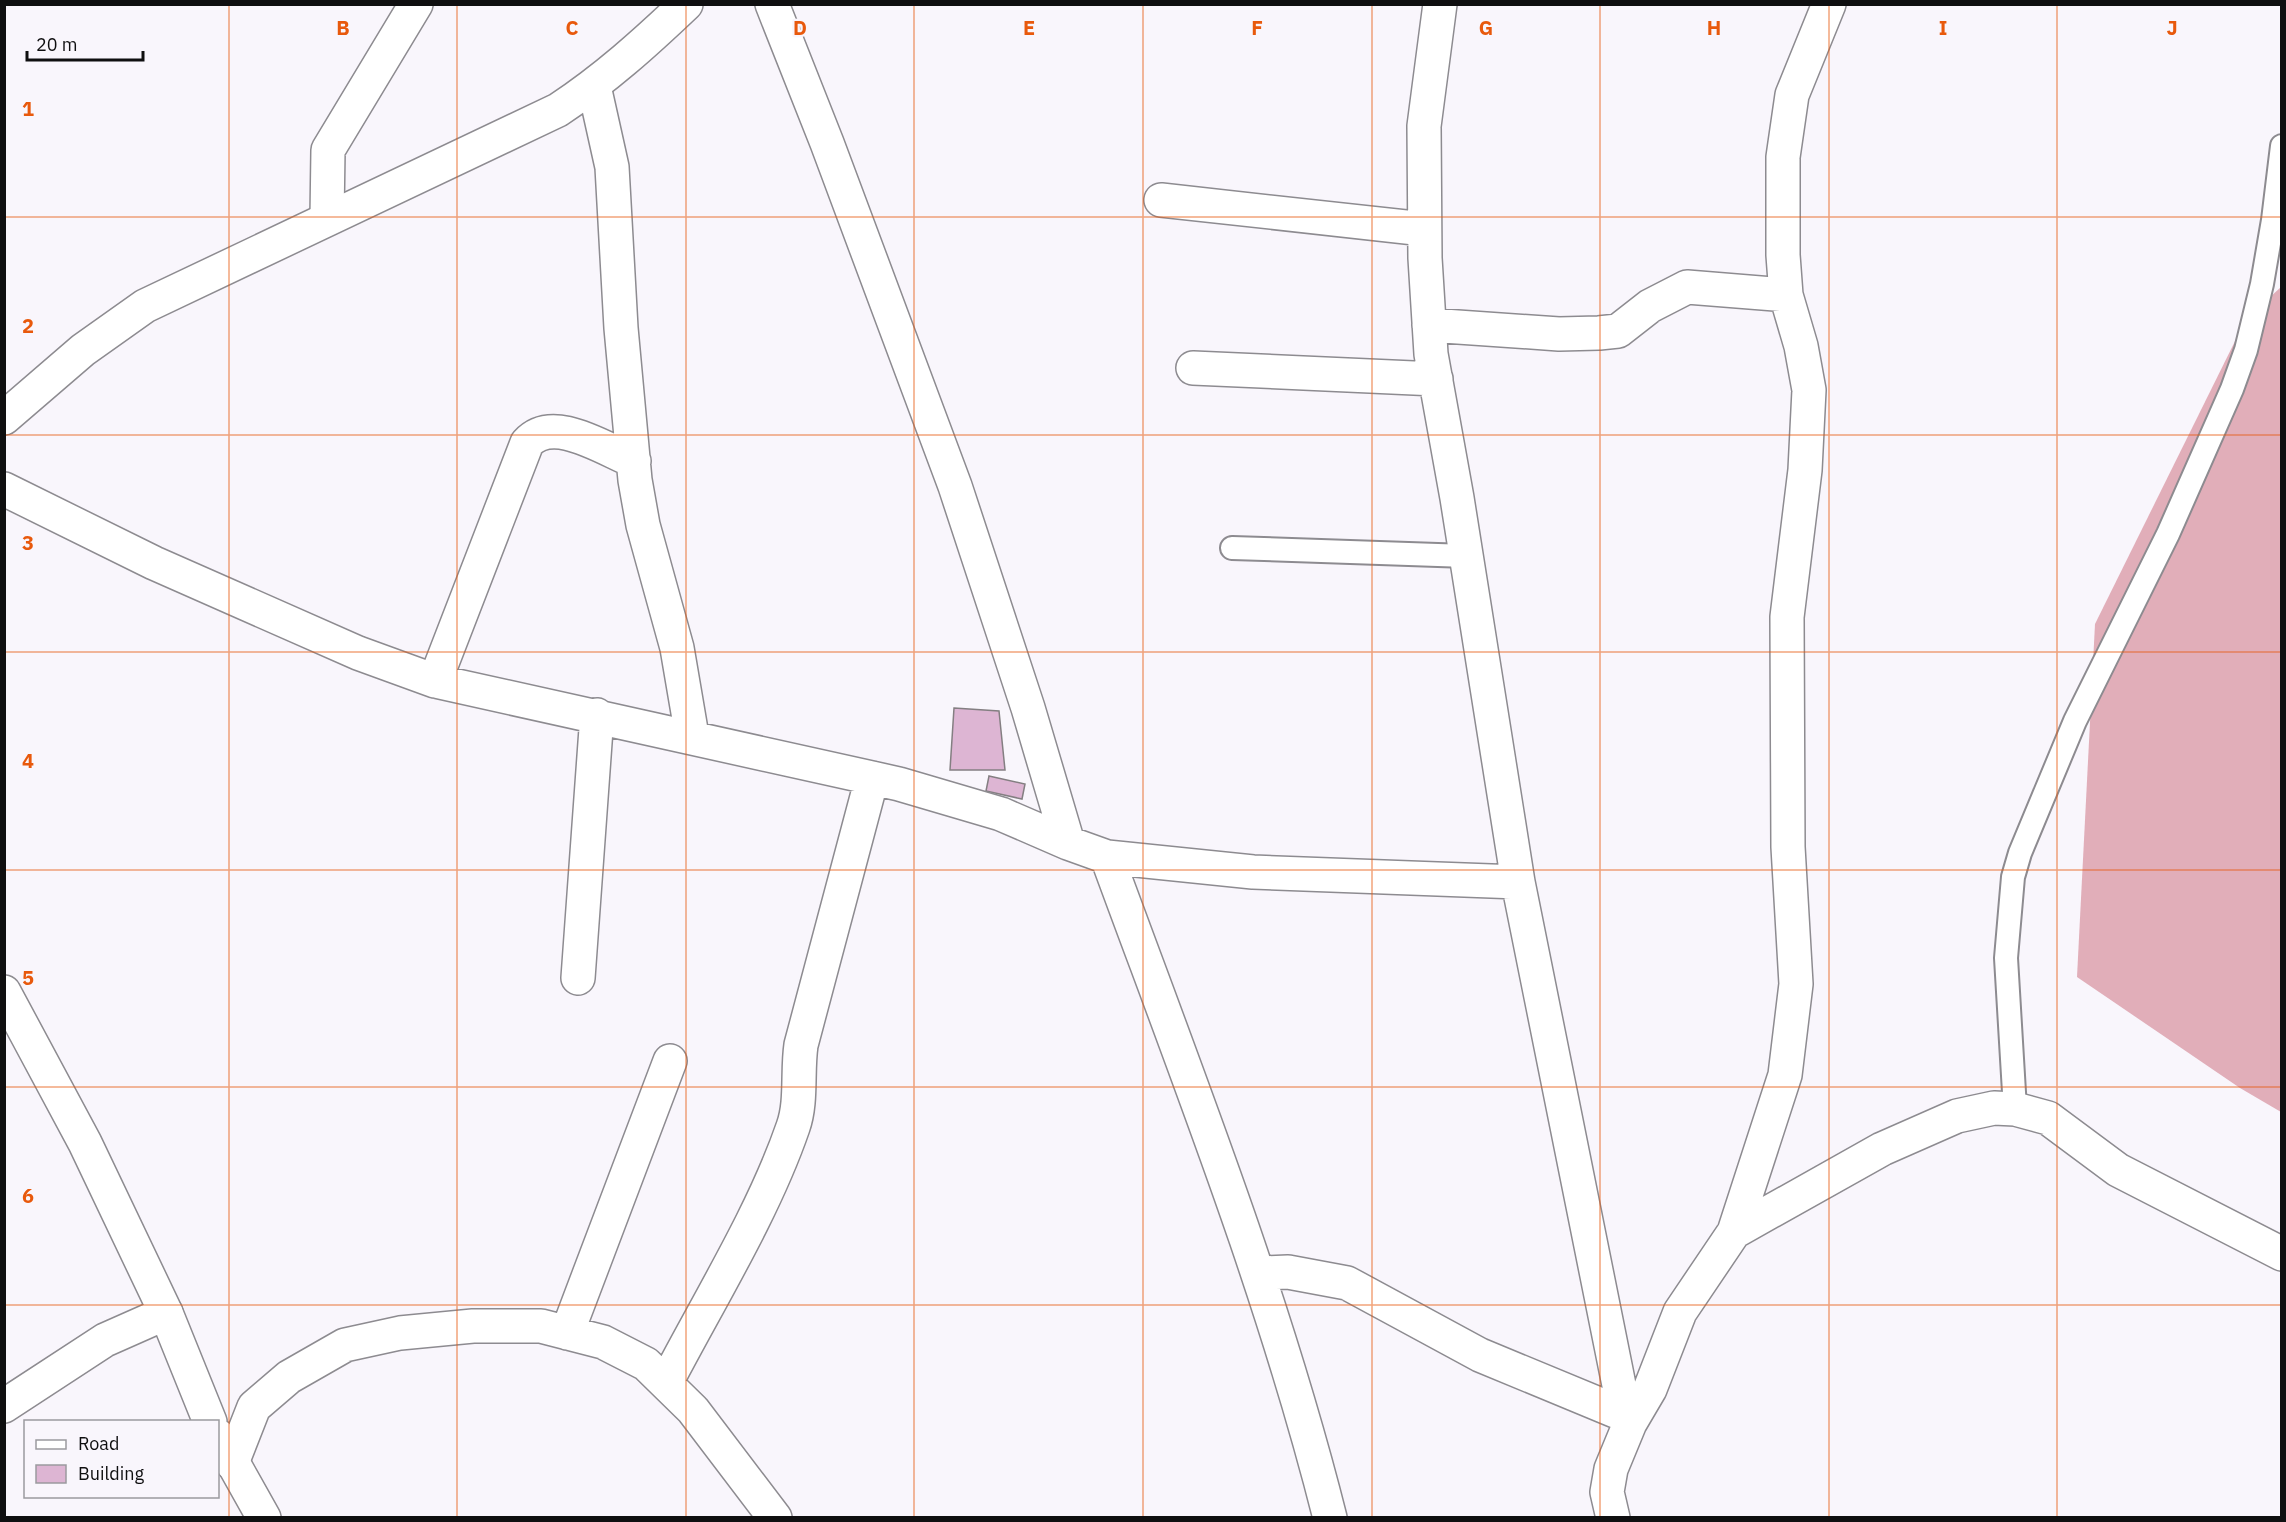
<svg xmlns="http://www.w3.org/2000/svg" width="2286" height="1522" font-family="'IBM Plex Sans',sans-serif">
<style>
.forest{fill:#e1aeb9}
.building{fill:#ddb5d3;stroke:#847f82;stroke-width:1.5}
.lines{fill:none;stroke-linecap:round;stroke-linejoin:round}
.service-casing{stroke:#8d8b90;stroke-width:26}
.minor-casing{stroke:#8d8b90;stroke-width:36}
.tertiary-casing{stroke:#8d8b90;stroke-width:36}
.service{stroke:#fff;stroke-width:22}
.minor{stroke:#fff;stroke-width:33}
.tertiary{stroke:#fff;stroke-width:33}
.grid{fill:none;stroke:#e8590c;stroke-width:1.5;stroke-opacity:0.55}
.grid-label{font-size:20px;text-anchor:middle;font-weight:bold;fill:#e8590c;stroke:#f9f6fc;stroke-width:4.5;stroke-linejoin:round;paint-order:stroke}
</style>
<rect width="100%" height="100%" fill="#f9f6fc"/>
<path class="forest" d="M2281 287V1112L2240 1088 2077 977 2095 624 2246 319Z"/>
<path class="building" d="M954 708 999 711 1005 770H950Z
M989 776 1025 784 1022 799 986 791Z"/>
<g class="lines">
<defs>
<path id="service" d="M1232 548 1467 556
M2015 1109 2006 958 2013 877 2020 853 2075 721 2168 534 2232 389 2246 350 2262 284 2273 220 2282 146"/>
<path id="minor" d="M772 4 827 143 955 486 1028 708 1068 843 1107 857C1187 1075 1273 1292 1330 1518
M1440 4 1424 126 1425 258 1431 354 1457 498 1518 882 1625 1415 1630 1423
M594 86 612 167 621 328 635 480 643 525 677 648 692 736
M1161 200 1424 229
M327 218 328 150 416 4
M1429 325 1559 334 1599 333 1618 331 1650 306 1687 287 1786 295
M1193 368 1436 379
M4 489 154 563 358 653 435 681 899 784 1001 814 1068 843
M435 681 527 443C553 414 604 449 634 461
M1107 857 1253 872 1518 882
M578 978 597 715
M1734 1232 1882 1149 1957 1116 1994 1108 2015 1109 2048 1118 2118 1170 2282 1254
M1260 1273 1288 1272 1347 1283 1480 1355 1625 1415
M567 1333 670 1061
M666 1383C708 1302 763 1214 793 1127 802 1102 797 1072 801 1045L872 778
M4 1406 105 1340 166 1313
M232 1463 254 1407 289 1377 345 1345 400 1333 473 1326H541L603 1342 646 1364 693 1410 775 1518
M1613 1518 1607 1492 1611 1469 1630 1423 1650 1389 1680 1312 1734 1232 1785 1075 1796 984 1788 847 1787 617 1805 470 1809 390 1801 346 1786 295 1783 255V157L1792 95 1829 4"/>
<path id="tertiary" d="M4 418 83 350 145 306 558 110C605 79 645 43 686 4
M4 992 85 1143 166 1313 210 1422
M218 1436 264 1518"/>
</defs>
<use href="#service" class="service-casing"/>
<use href="#minor" class="minor-casing"/>
<use href="#tertiary" class="tertiary-casing"/>
<use href="#service" class="service"/>
<use href="#minor" class="minor"/>
<use href="#tertiary" class="tertiary"/>
</g>
<path class="grid" d="M229 4V1518M457 4V1518M686 4V1518M914 4V1518M1143 4V1518M1372 4V1518M1600 4V1518M1829 4V1518M2057 4V1518M4 217H2282M4 435H2282M4 652H2282M4 870H2282M4 1087H2282M4 1305H2282"/>
<g class="grid-label">
<text x="343" y="35">B</text>
<text x="572" y="35">C</text>
<text x="800" y="35">D</text>
<text x="1029" y="35">E</text>
<text x="1257" y="35">F</text>
<text x="1486" y="35">G</text>
<text x="1714" y="35">H</text>
<text x="1943" y="35">I</text>
<text x="2172" y="35">J</text>
<text x="28" y="116">1</text>
<text x="28" y="333">2</text>
<text x="28" y="550">3</text>
<text x="28" y="768">4</text>
<text x="28" y="985">5</text>
<text x="28" y="1203">6</text>
</g>
<rect width="2286" height="1522" fill="none" stroke="#0f0f10" stroke-width="12"/>
<rect x="24" y="1420" width="195" height="78" fill="#f9f6fc" stroke="#9b9a9e" stroke-width="1.5"/>
<rect x="36" y="1440" width="30" height="9" fill="#ffffff" stroke="#9b9a9e" stroke-width="1.5"/>
<text x="78" y="1450" font-size="18" fill="#0f0f10">Road</text>
<rect x="36" y="1465" width="30" height="18" fill="#ddb5d3" stroke="#9b9a9e" stroke-width="1.5"/>
<text x="78" y="1480" font-size="18" fill="#0f0f10">Building</text>
<path d="M27 51v9h116v-9" fill="none" stroke="#0f0f10" stroke-width="3"/>
<text x="36" y="51" font-size="18" fill="#0f0f10" stroke="#f9f6fc" stroke-width="4.5" paint-order="stroke">20 m</text>
</svg>
